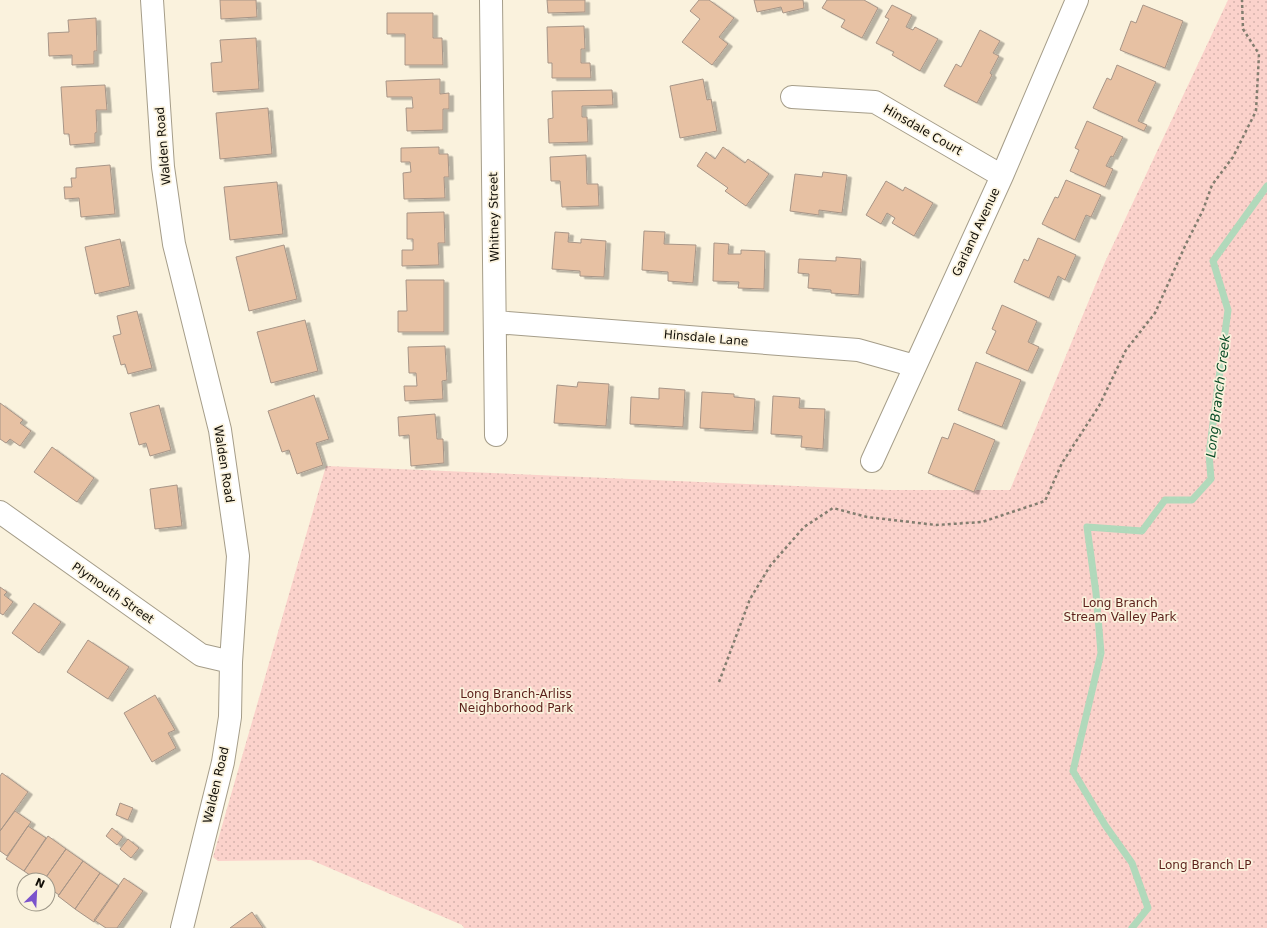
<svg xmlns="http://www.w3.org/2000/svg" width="1267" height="928" font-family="'DejaVu Sans',sans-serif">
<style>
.park{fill:url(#park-dots)}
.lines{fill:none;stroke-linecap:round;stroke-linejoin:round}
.stream{stroke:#b1d9bb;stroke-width:7}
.building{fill:#e7c1a3;stroke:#a79587;filter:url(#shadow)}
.minor-casing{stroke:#a59d89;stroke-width:24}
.path{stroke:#827d6f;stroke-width:2.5;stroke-dasharray:3 3;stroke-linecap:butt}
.minor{stroke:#fff;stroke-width:22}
.labels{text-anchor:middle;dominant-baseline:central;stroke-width:3.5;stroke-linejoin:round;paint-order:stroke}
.street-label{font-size:12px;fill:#100d06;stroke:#faf2dd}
.park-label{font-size:12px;fill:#5b1f19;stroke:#faf2dd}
.water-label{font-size:13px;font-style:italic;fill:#074b26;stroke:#faf2dd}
</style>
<defs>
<pattern id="park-dots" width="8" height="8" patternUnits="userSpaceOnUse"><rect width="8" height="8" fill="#fbd2cb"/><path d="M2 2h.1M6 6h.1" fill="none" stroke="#d6b3ad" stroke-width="1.8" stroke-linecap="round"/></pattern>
<filter id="shadow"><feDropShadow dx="4.5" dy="2.5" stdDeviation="0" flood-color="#0004"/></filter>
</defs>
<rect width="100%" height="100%" fill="#faf2dd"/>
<path class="park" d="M1228 0H1267V928H464L462 925 311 860 218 861 213 857 326 466 888 490H1010L1105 262Z"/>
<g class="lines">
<path class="stream" d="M1132 928 1148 908 1132 863 1105 825 1073 771 1101 653 1096 593 1087 527 1142 531 1165 500H1192L1211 479 1209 454 1228 310 1213 261 1267 186"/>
</g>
<path class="building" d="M220 0H256L257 17 221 19Z
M547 0H585V12L548 13Z
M699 0H709L734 18 719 37 728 44 712 65 682 42 700 19 690 11Z
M754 0H803L804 8 783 13 781 7 757 12Z
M827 0H864L878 8 862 38 841 27 845 20 822 8Z
M892 5 912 15 906 27 913 30 915 27 938 39 920 71 892 55 894 52 876 43 889 19 885 17Z
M1143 5 1183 21 1165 68 1120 50 1131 21 1136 23Z
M387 13H433V38H442L443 65H405V34H387Z
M96 18 97 51H94V64L72 65V55L49 56 48 33 69 32 68 20Z
M584 26 585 49H581V63H590L591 78H552V63H548L547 27Z
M980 30 1000 41 993 53 999 56 990 73 992 75 977 103 944 86 956 64 961 67Z
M256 38 259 89 213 92 211 63 222 62 220 40Z
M1117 65 1156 82 1138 121 1147 125 1144 131 1093 108 1107 78 1111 80Z
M440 79V94L449 93V109H443V130L407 131 406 108H413L412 97H387L386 81Z
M703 79 707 100 711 99 717 131 680 138 670 86Z
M105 85 107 110H96L97 132 95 133V143L70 145 69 134H64L61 87Z
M612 90 613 105 582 106V117H587L588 142 549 143 548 119 553 118 552 91Z
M268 108 272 154 220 159 216 113Z
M1087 121 1123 137 1113 157 1111 156 1106 166 1113 169 1105 187 1070 171 1079 150 1075 148Z
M439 147V154H448L449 177H444L445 198 404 199 403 173 411 172 410 162H401V148Z
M723 147 745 163 748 159 769 174 746 206 725 191 728 188 697 166 706 152 715 159Z
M586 155 587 184H598L599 206 562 207 560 181H551L550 157Z
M110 165 115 214 81 217 79 198 65 199 64 187H72L71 178H76V168Z
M823 172 847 175 842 213 819 210V215L790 211 795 174 822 177Z
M1066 180 1101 195 1091 217 1086 215 1075 240 1042 224 1055 197 1058 198Z
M886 181 903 191 905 187 933 203 914 236 892 223 895 218 887 213 881 224 866 215Z
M277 182 283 234 230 240 224 187Z
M444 212 445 243H438L439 265 402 266V250H413V239H407V213Z
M644 231 665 232 664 244 696 245 693 283 668 281V272L642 270Z
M555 232 569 233 568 242 581 243V239L606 241 604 277 580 276V271L552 269Z
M1038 238 1076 255 1065 280 1058 276 1049 298 1014 282 1024 259 1028 261Z
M120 239 130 286 95 294 85 247Z
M714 243 729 244 728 254H741V250L765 251 764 289 738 288 739 282 713 281Z
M284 245 297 299 249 311 236 257Z
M836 257 861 259 859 295 831 293V290L808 288 809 274 798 273 799 259 836 261Z
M406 280H444V332H398V311H407Z
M1002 305 1037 321 1028 342 1039 347 1028 371 986 353 996 331 992 329Z
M137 311 152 368 128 374 125 364 121 365 113 336 121 334 117 316Z
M305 320 318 371 271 383 257 332Z
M445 346 447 380 442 381 443 399 405 401 404 386H417L416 373H409L408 347Z
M976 362 1021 380 1002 427 958 410Z
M578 382 609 384 606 426 554 423 557 385 577 387Z
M659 388 685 390 683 427 630 424 631 397 659 399Z
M702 392 734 394V397L755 399 753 431 700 428Z
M314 395 329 439 316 443 323 465 297 474 289 450 282 452 268 411Z
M773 396 800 398 799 408 825 409 823 449 801 447 802 436 771 434Z
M0 403 23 420 20 423 31 431 20 446 10 439 6 443 0 439Z
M159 405 171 450 150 456 146 443 139 445 130 413Z
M435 414 437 439H443L444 463 411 466 409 435 399 436 398 417Z
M954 423 995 440 974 492 928 473 942 437 948 439Z
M52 447 94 478 77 502 34 472Z
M177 485 182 526 155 529 150 489Z
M0 587 7 592 4 595 13 602 3 615 0 613Z
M34 603 61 622 39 653 12 633Z
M88 640 129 667 108 699 67 672Z
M155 695 175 730 168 733 176 748 152 762 124 713Z
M2 773 28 792 0 831V776Z
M120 803 133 808 128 820 116 815Z
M15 811 31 822 7 856 0 851V831Z
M28 826 46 838 24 871 6 859Z
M112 828 123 837 117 845 106 836Z
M48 836 66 849 44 880H37L24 871Z
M128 839 139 848 131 858 120 849Z
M66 849 83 861 59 895 48 887V880H44Z
M83 861 100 873 75 909 58 896Z
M100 873 119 886 94 922 75 909Z
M124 878 143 891 117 928H106L94 920Z
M252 912 263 928H230Z"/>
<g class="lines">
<defs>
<path id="minor" d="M152 0 163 167 174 244 220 430 238 556 231 662 230 717 223 762 182 928
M491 0 496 435
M792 97 875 102 1002 176
M495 322 858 350 915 366
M872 461 1002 176 1077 0
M0 512 201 655 231 662"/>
</defs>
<use href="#minor" class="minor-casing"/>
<path class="path" d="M719 682 750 599 770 566 804 527 833 508 867 517 936 525 982 522 1045 501 1062 463 1099 406 1126 350 1155 313 1185 246 1203 210 1212 185 1233 157 1256 111 1259 54 1243 29 1242 0"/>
<use href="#minor" class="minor"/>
</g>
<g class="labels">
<g class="street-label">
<text transform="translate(923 130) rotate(30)">Hinsdale Court</text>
<text transform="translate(163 146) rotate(-95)">Walden Road</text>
<text transform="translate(494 217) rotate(-91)">Whitney Street</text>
<text transform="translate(976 232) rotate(-65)">Garland Avenue</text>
<text transform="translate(706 338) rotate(5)">Hinsdale Lane</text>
<text transform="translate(224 464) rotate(81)">Walden Road</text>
<text transform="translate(113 593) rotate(35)">Plymouth Street</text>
<text transform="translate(216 785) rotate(-77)">Walden Road</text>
</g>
<g class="park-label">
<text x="1120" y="603">Long Branch<tspan x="1120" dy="14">Stream Valley Park</tspan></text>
<text x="516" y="694">Long Branch-Arliss<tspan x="516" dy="14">Neighborhood Park</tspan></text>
<text x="1205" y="865">Long Branch LP</text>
</g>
<g class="water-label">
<text transform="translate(1218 396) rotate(-83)">Long Branch Creek</text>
</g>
</g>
<g transform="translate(36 892) rotate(24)"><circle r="19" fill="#faf2dd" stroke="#9c9687"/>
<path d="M0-3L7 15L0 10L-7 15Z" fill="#7b53cc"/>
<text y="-6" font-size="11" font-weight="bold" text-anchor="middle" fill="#100d06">N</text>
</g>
</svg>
